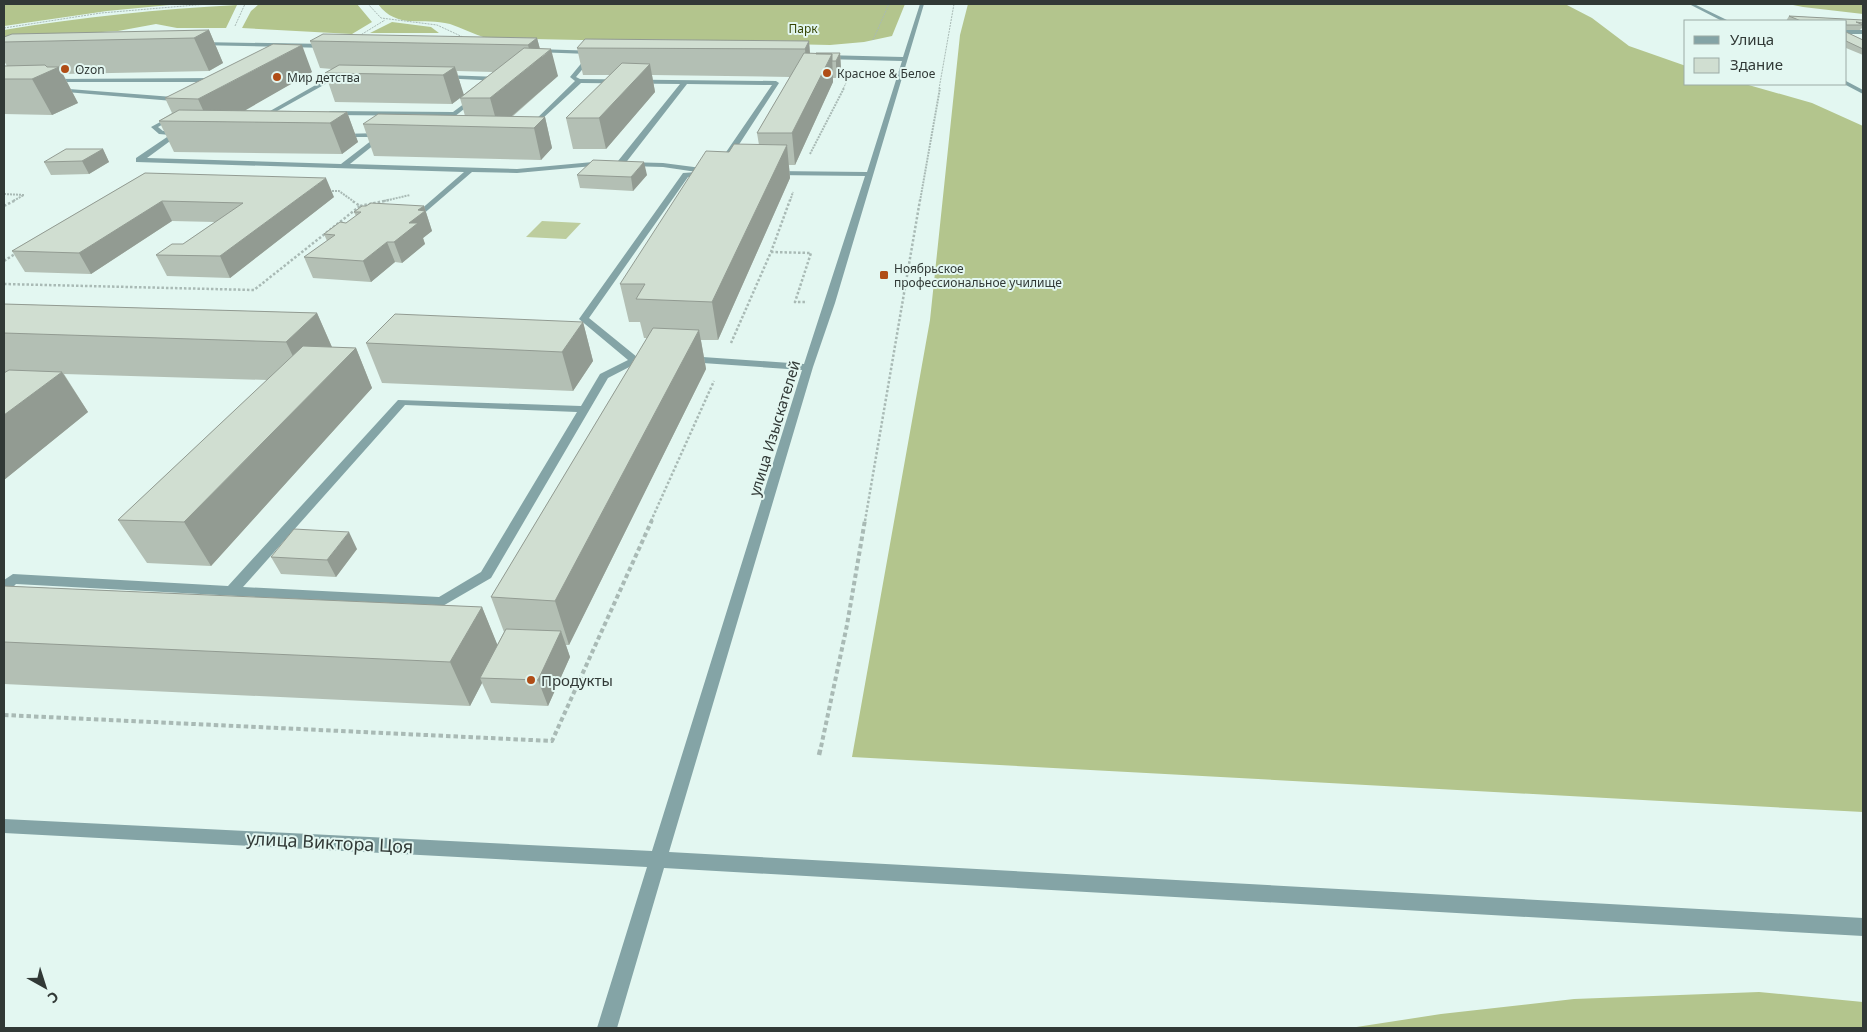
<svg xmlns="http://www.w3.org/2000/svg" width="1867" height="1032" font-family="'Noto Sans',sans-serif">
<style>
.green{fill:#bdcd9e}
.forest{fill:#b3c58d}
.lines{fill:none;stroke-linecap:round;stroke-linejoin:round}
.path-far4{stroke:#a9bab5;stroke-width:1;stroke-dasharray:2 1;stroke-linecap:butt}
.path-far3{stroke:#a9bab5;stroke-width:2;stroke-dasharray:2 1;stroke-linecap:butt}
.path-far2{stroke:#a9bab5;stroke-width:2.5;stroke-dasharray:2.5 2;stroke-linecap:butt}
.path-far1{stroke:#a9bab5;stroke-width:4;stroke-dasharray:4.5 3;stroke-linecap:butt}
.path{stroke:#a9bab5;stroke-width:4.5;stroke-dasharray:5.5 4;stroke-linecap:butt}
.minor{fill:#84a4a6;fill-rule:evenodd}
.wall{fill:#b3bfb4;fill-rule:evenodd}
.shaded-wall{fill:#929b92}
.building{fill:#d0ded1;stroke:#929b92}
.poi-dot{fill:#b04d16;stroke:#e3f7f1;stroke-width:2}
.labels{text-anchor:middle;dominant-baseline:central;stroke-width:4;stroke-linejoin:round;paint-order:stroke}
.far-park-label{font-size:12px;fill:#364504;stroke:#e3f7f1}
.far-poi-label{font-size:12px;fill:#313936;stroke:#e3f7f1;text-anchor:start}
.street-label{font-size:15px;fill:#313936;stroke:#e3f7f1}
.poi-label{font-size:15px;fill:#313936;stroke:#e3f7f1;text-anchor:start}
.near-street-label{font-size:18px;fill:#313936;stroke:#e3f7f1}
</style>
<rect width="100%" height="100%" fill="#e3f7f1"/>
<path class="green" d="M542 221 581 223 566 239 526 237Z"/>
<path class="forest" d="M4 4H180L107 11 4 26Z
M259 4H357L372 22 352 34 242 28 251 11Z
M378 4H905L892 36 864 42 830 45 486 38C474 34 461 28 450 24 423 17 397 30 378 4Z
M968 4H1565L1592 18 1629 46 1686 66V84H1745L1812 103 1863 126V812L852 757 930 320 960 35Z
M1788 4H1863V14L1803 7Z
M237 5 226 28H177L156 24 118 31 4 38V30C82 17 159 9 237 5Z
M392 22 431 27 439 33H370Z
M1759 992 1863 1002V1028H1350L1441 1014 1574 999Z"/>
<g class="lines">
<path class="path-far4" d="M368 4 381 18 437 25 465 38
M235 26 245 4
M4 28 101 13 208 4
M359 36 385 20
M873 40 889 4
M843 89 849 77
M939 89 954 4"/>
<path class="path-far3" d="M810 154 844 88
M329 191H339L353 201
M4 194 24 195 13 201
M384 201 410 195
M790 201 793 192
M920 201 940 88"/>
<path class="path-far2" d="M4 206 16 200
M360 206 389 200
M771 252 811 253 795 302H807
M4 261 18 252
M4 284 254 290 360 206 351 200
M731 343 771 252 790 200
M651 521 714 381
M865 521 920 200"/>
<path class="path-far1" d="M4 715 552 741 652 520
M821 747 847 625 865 520"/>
<path class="path" d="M819 755 821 746"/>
<path class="minor" d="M920 4H924L835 303 813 367 669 852 1863 918V936L664 868 617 1028H597L647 867 4 833V819L652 851 802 370 688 362 683 359 688 356 804 364 865 176 773 175 769 173 773 171 867 172 902 61 823 59 820 57 823 55 903 57Z
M1689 4H1694L1729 21H1722Z
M1846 30H1863V34H1846Z
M198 42 328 44 331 46 328 48 196 45Z
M536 49 598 51V53L595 54 576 77 580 79 776 81 779 83 729 160 722 158 772 85 687 84 624 165H618V161L680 84 581 83 529 131 526 129 527 128 575 81 570 77 589 54 534 52Z
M342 73 344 76 338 77 261 120 256 119 335 74Z
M442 75 501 77 504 79 501 81 440 78Z
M51 79 216 78 219 80 216 82H49Z
M1846 81 1863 90V94L1844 84Z
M56 88 173 97 176 99 173 101 54 91 53 90Z
M473 97 478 98 440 128 438 127V125L448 116 330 115 327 113 330 111 453 112Z
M173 115 178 116 158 127 163 131H178L181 133 147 158 341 164 376 137H340L337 135 338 134 383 133 386 135 385 136 350 164 517 169 604 161 608 163 604 165 517 173 472 172 414 222H411V218L464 172 136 162V158L170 135 159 134 151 127Z
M626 162 663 163 717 170 721 172 717 174 688 177 589 318 637 357 648 356 653 359 648 362 637 363 608 378 491 578 441 607 16 584 9 591 4 593V580L13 574 228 586 398 400 581 406 600 374 628 360 579 319 683 173 697 172 663 167 629 166 625 164ZM405 405 577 412 481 572 439 597 243 587Z"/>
</g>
<path class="wall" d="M1789 16 1863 20V28H1862L1860 30H1846V21H1786Z
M209 30 223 63 209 71 63 74 78 103 52 115 4 114V66H7L4 61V37Z
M1846 32 1863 40V55L1846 48Z
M537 38 540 49 558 76 512 117H545L552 148 541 160 374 156 363 124 465 116 460 98 452 104 335 102 325 73 332 69 320 68 310 41ZM457 71 493 72 463 95Z
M809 41 810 54 840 53 841 69 836 78H833V82L795 165H789L790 178 718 340H701L706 369 569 645H566L570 657 548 706 491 703 482 683 470 706 4 684V586L482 607 497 645 504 632 491 597 647 338H644L640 322H629L620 284 729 152 759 145 757 133 790 77 652 75 655 92 606 149H573L566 118 610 75H583L577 48Z
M312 72 244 110 347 112 358 142 342 154 174 152 159 121 172 113 165 98Z
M103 149 109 162 89 174 51 175 44 162Z
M145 173 334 197 230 278 167 276 156 255 183 244 215 222 172 221 91 274 25 272 12 251Z
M577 175H647L633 191 580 188Z
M424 206 432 231 423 238 425 244 402 263 395 262 371 282 313 278 304 257 327 241 324 234 346 223 356 216 354 212Z
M4 304 317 313 332 347 356 348 372 388 211 566 147 563 118 520 267 380 64 374 88 412 4 480V373L6 372H4Z
M583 322 593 361 573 391 382 383 366 343Z
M357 549 336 577 281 574 271 557Z"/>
<path class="shaded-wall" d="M209 30 223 63 209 71 194 38Z
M537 38 542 57 551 49 558 76 499 127H498L490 98 533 64 528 45Z
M809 41 811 68 807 77 805 49Z
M302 45 312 72 225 122 208 121 198 99Z
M840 53 841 69 836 78V61Z
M832 54 833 82 795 165 792 133Z
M650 64 655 92 606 149 599 118Z
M59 67 78 103 52 115 32 79Z
M455 67 464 95 452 104 443 75Z
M347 112 358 142 342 154 330 123Z
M545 117 552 148 541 160 534 128Z
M787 145 790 178 718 340 712 302Z
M103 149 109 162 89 174 82 161Z
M644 162 647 175 633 191 631 177Z
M326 178 334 197 230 278 220 256Z
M162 201 172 221 91 274 79 253Z
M424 206 432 231 423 238 425 244 402 263 394 242 418 210Z
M387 242 395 262 371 282 363 261Z
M317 313 334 352 305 381 286 342Z
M583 322 593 361 573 391 562 352Z
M699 330 706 369 569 645 555 601Z
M356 348 372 388 211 566 184 522Z
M62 372 88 412 4 480V415Z
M349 532 357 549 336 577 327 560Z
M482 607 500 651 480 678 482 683 470 706 450 662Z
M561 631 570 657 548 706 538 680Z"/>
<path class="building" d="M1789 16 1863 20V23L1856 22 1863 25H1846V21H1801Z
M209 30 194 38 4 42V37L12 34Z
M1846 32 1863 40V49L1846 41Z
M323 34 537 38 528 45 310 41Z
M585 39 809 41 805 49 577 48Z
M273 44 302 45 198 99 165 98Z
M524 48 551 49 490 98H460Z
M804 53 832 54 792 133H757Z
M816 53H840L836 61H832V54H816Z
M622 63 650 64 599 118H566Z
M45 65 47 67H59L32 79H4V66Z
M339 65 455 67 443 75 325 73Z
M179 110 347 112 330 123 159 121Z
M378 114 545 117 534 128 363 124Z
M734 144 787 145 712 302 636 299 645 284H620L706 151 729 152Z
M66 149H103L82 161 44 162Z
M593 160 644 162 631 177 577 175Z
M145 173 326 178 220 256 156 255 172 244H183L243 203 162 201 79 253 12 251Z
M371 203 424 206 418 210 425 211 409 223H418L394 242H387L363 261 304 257 335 235 324 234 340 222 346 223 361 212H354L362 206H366Z
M4 304 317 313 286 342 4 333Z
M395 314 583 322 562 352 366 343Z
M653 328 699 330 555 601 491 597Z
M303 346 356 348 184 522 118 520Z
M9 370 62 372 4 415V373Z
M294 529 349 532 327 560 271 557Z
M4 586 482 607 450 662 4 642Z
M506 629 561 631 538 680 480 678Z"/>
<g class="poi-dot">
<circle cx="65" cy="69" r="5"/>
<circle cx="827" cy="73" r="5"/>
<circle cx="277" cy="77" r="5"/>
<rect x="879" y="270" width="10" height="10" rx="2.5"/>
<circle cx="531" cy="680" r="5"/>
</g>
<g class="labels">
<g class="far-park-label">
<text x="803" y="28">Парк</text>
</g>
<g class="far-poi-label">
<text x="75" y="69">Ozon</text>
<text x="837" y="73">Красное &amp; Белое</text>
<text x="287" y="77">Мир детства</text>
<text x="894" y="268">Ноябрьское<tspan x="894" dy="14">профессиональное училище</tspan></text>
</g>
<g class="street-label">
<text transform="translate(774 428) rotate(-73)">улица Изыскателей</text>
</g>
<g class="poi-label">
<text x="541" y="680">Продукты</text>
</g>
<g class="near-street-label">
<text transform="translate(330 842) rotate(3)">улица Виктора Цоя</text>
</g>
</g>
<rect width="1867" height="1032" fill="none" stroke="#313936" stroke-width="10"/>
<rect x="1684" y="20" width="162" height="65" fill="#e3f7f1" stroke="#9caba6"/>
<rect x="1694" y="36" width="25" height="8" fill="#84a4a6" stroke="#9caba6"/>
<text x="1730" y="45" font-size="15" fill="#313936">Улица</text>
<rect x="1694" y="58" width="25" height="15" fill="#d0ded1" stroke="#9caba6"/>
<text x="1730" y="70" font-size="15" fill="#313936">Здание</text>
<g transform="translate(45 987) rotate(141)" stroke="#e3f7f1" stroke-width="4" paint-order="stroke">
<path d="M0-4L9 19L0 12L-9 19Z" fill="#313936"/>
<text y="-8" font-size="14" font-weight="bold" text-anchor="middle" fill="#313936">С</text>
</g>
</svg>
